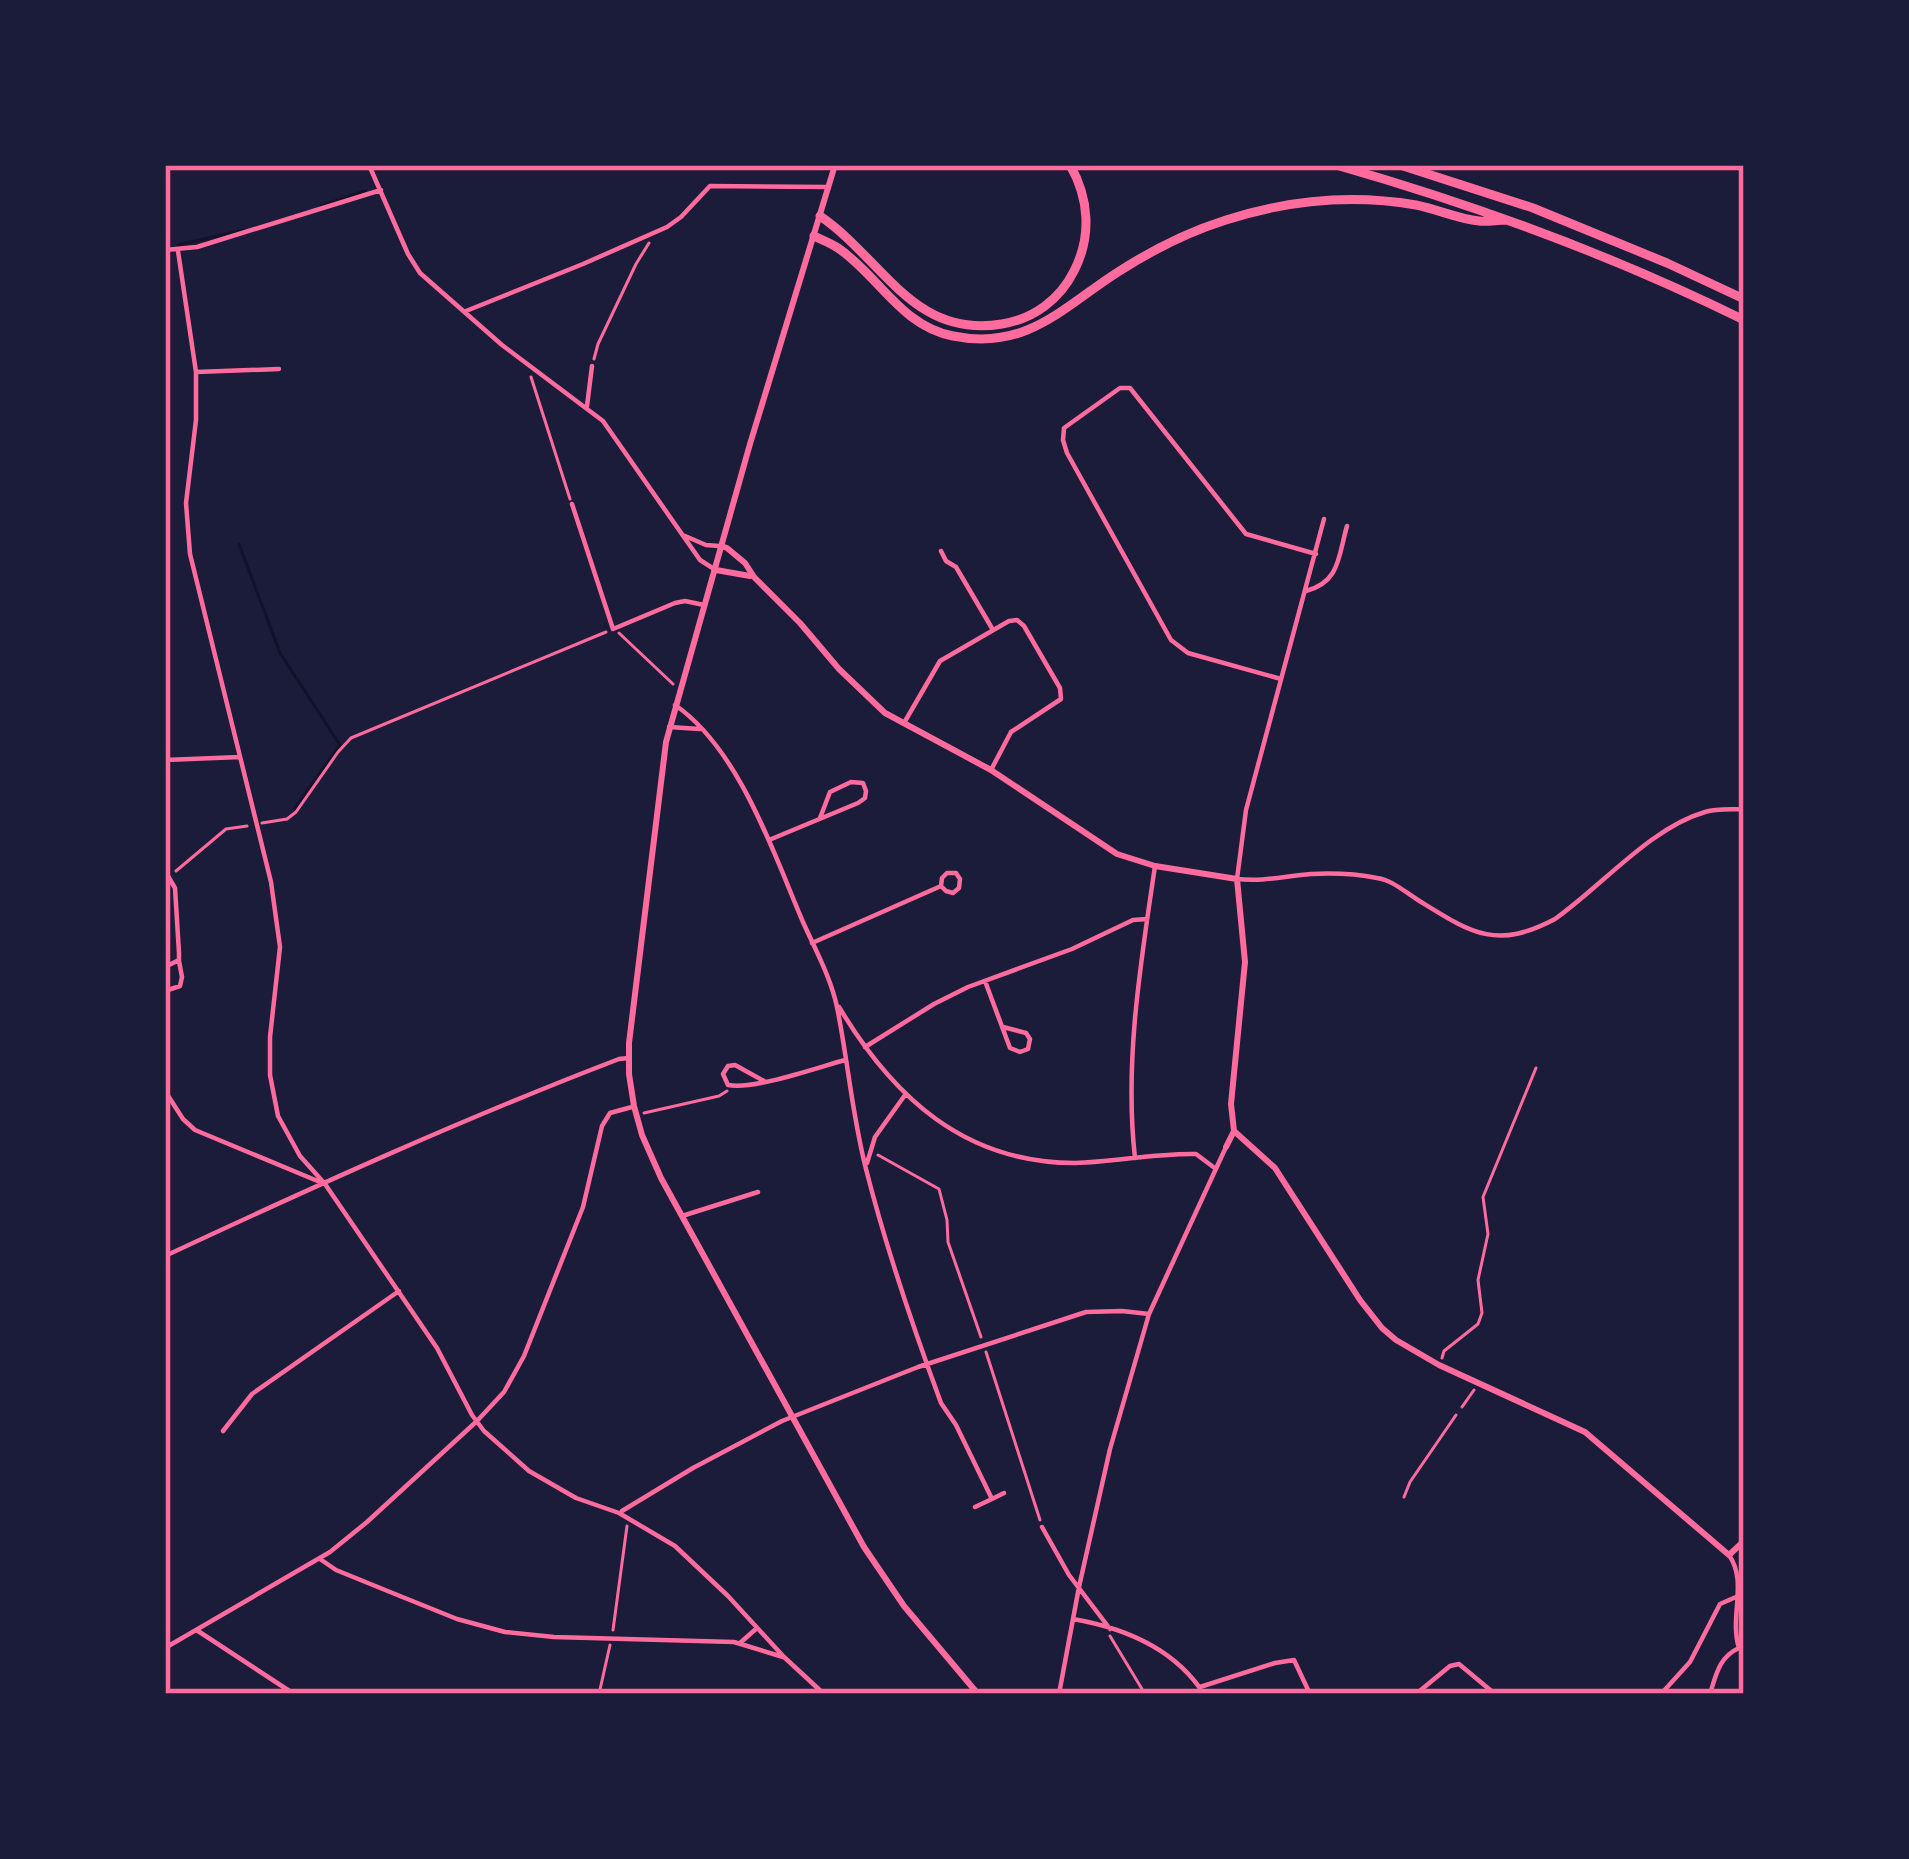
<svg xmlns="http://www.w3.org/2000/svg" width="1909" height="1859" font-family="'Exo 2',sans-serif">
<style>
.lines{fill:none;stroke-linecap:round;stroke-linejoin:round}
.stream{stroke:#12122b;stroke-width:3}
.path{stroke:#ff6b9d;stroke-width:3}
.minor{stroke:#ff6b9d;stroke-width:4.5}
.tertiary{stroke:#ff6b9d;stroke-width:6}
.motorway{stroke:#ff6b9d;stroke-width:9}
.neatline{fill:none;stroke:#ff6b9d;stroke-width:4.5}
</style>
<rect width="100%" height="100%" fill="#1b1b3a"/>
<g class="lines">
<path class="stream" d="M321 206 365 191
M165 245H167
M178 245 244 230
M165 254H169
M239 544 280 653 340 745 295 808"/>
<path class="path" d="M594 359 598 344 636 264 649 243
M531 377 570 499
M619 633 673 684
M262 823 287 819 296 812 338 752 351 738 606 632
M176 871 226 829 247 826
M644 1113 719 1096 727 1091
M878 1155 939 1189 947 1220 948 1242 981 1337
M986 1352 1040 1520
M1442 1358 1444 1351 1478 1324 1482 1313 1478 1280 1488 1234 1483 1197 1536 1068
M1462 1407 1474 1390
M1404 1497 1410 1482 1456 1415
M613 1630 627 1526
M1110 1636 1145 1694
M599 1694 610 1645"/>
<path class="minor" d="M369 165 408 254 420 273 502 345 603 421 700 560 714 569
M165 250 197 247 381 190
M178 251 196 372V420L186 503 190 554 271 882 280 947 270 1037V1075L278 1116 300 1156 325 1184 437 1348 472 1415 484 1431 529 1471 576 1498 619 1513 675 1546 728 1596 784 1657 824 1694
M466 311 583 264 667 227 681 217 710 186 829 187
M196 372 279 369
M587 406 592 366
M572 504 613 629 675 603 685 601 704 605
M1324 519 1246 810 1237 879C1263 882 1285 876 1311 874 1332 873 1357 874 1377 878 1392 880 1405 892 1418 900 1470 932 1495 951 1555 919 1602 886 1650 828 1705 812 1718 808 1731 810 1744 809
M685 536 706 545 719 546
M941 551 946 561 956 567 993 630
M1306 591C1340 582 1338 557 1347 526
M1281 679 1188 653 1171 640 1067 453 1063 440 1064 428 1120 388H1130L1246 534 1316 554
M675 705C739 749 773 852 803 922 815 949 831 978 837 1007 848 1061 852 1115 866 1169 886 1248 913 1327 941 1403L956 1425 992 1499 975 1507
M904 723 940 661 1009 621 1017 620 1024 626 1060 688 1061 699 1011 732 991 770
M669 727 700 729
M165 760 240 757
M769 840 858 803 865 798 866 791 863 783 851 782 830 792 820 818
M165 871 175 888 179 953V960L165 967
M812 943 941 886 942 878 947 873H956L960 879 959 888 953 893 946 891 941 886
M985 981 1010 1048 1020 1052 1028 1049 1030 1039 1026 1033 1003 1027
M165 991 180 986 182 977 179 961
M839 1007C893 1097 964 1163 1075 1163 1115 1162 1155 1153 1196 1154L1216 1169
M865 1047 934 1004 968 987 1072 949 1133 920 1147 919
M764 1081 735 1065 728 1066 723 1074 728 1085C754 1090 816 1068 845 1060
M165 1091 183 1119 195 1130 320 1182
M1135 1158C1124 1062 1141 961 1155 866
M867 1163 875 1137 905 1095
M682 1216 758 1192
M165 1256C315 1186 465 1118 619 1059L629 1058
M223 1431 252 1394 399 1291
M992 1499 1004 1493
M622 1511 693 1468 782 1421 918 1367 1086 1312 1122 1311 1149 1314
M1042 1527 1069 1575 1110 1629
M320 1559 336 1570 395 1594 457 1619 505 1632 554 1637 734 1642 783 1657
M1073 1619C1125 1628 1175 1649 1204 1694
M198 1631 294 1694
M740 1643 757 1628
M165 1648 330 1552 367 1522 477 1421 504 1392 524 1356 583 1207 602 1126 610 1113 632 1107
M1200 1687 1275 1663 1294 1660 1310 1694
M1059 1694 1079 1587 1110 1449 1149 1314 1226 1147
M1416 1694 1450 1666 1459 1664 1495 1694
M1661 1694 1690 1662 1720 1604 1736 1597
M1710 1694C1716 1675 1719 1657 1739 1648 1729 1617 1748 1582 1729 1555"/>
<path class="tertiary" d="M835 165 750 444 666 742 629 1043V1074L634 1106 642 1135 661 1178 864 1547 904 1606 978 1694
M721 546 727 548 745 563 754 577 800 623 839 669 885 713 991 770 1117 854 1155 866 1237 879 1245 962 1231 1104 1234 1131 1226 1147
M716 570 750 576
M1234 1131 1275 1168 1360 1300 1382 1328 1396 1340 1439 1365 1585 1432 1729 1555 1744 1541"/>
<path class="motorway" d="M1336 165C1476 205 1614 256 1744 320
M1400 165 1533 208 1667 263 1744 299
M820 216C883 259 913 339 1002 324 1034 319 1060 299 1074 271 1092 236 1089 198 1070 165
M814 236C822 240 831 243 838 248 879 276 901 326 953 336 1027 351 1063 307 1118 272 1152 250 1188 232 1226 220 1288 200 1352 194 1416 205 1437 209 1458 219 1479 221 1487 222 1497 220 1506 220"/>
</g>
<rect width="1909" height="1859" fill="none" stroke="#1b1b3a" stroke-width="336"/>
<rect x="168" y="168" width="1573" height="1523" class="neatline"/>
</svg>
